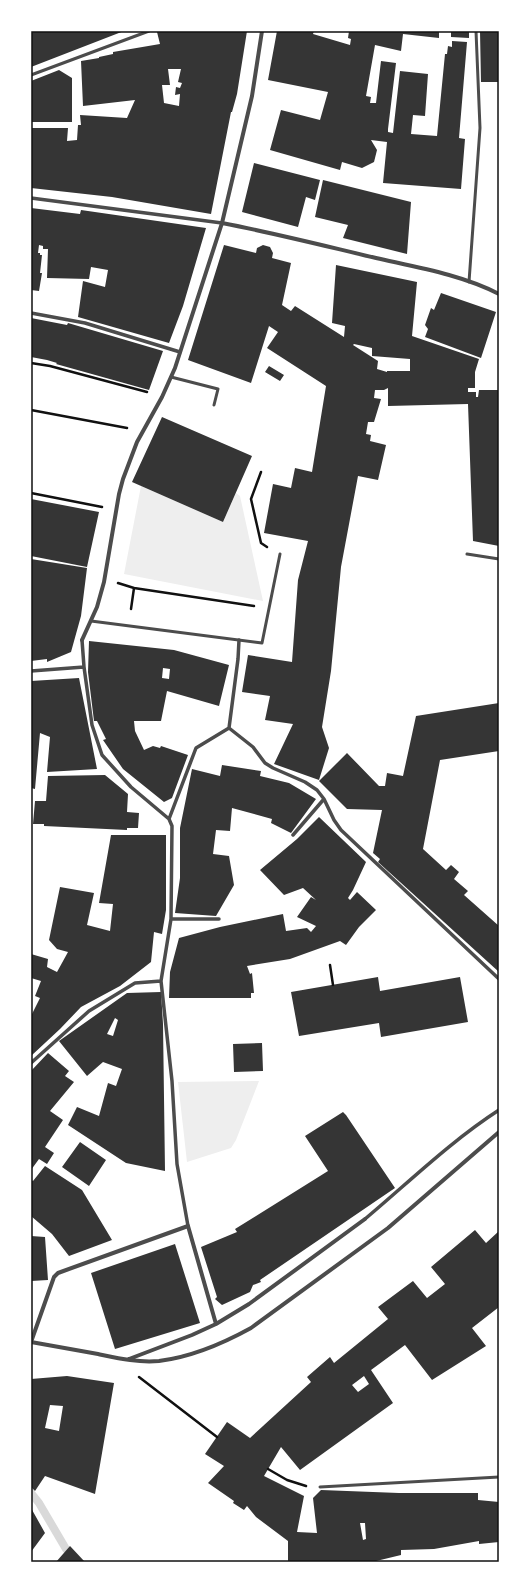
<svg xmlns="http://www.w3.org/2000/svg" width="530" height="1593" font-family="'Fira Sans',sans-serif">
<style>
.green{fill:#eee}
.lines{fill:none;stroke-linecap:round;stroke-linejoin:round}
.stream{stroke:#d9d9d9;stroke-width:8}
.building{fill:#353535;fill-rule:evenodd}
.path{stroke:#111;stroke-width:2.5}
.service{stroke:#4c4c4c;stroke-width:3}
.pedestrian{stroke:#4c4c4c;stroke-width:3.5}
.minor{stroke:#4c4c4c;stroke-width:4}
.neatline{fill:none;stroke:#111;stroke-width:1.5}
</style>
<rect width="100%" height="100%" fill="#fff"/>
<path class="green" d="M141 486 223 522 236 493 240 496 263 601 124 574Z
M259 1081 236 1140 231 1148 187 1162 178 1082Z"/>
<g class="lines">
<path class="stream" d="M31 1493 39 1503 66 1549"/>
</g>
<path class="building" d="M31 31H124L31 67Z
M160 31H247L237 94 232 112H231L211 214 112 197 31 188V128H68L67 141 77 140 78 125H81L80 115 127 118 135 100 83 106 81 61 99 58V57L113 54V52L160 44 157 32ZM168 69H181L178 82 182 83 180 88 176 87 175 95 180 94 179 106 164 103 162 85H170Z
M277 31H314L313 34 350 45 351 39 348 38 349 31H439V38L403 34 401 51 375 45 366 96 371 97 370 103H376L381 61 396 63 388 129V132L393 133 400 71 428 74 425 116 413 115 411 134 437 136 445 54H447L448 46 452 47V41L467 42 459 138 465 139 461 189 383 183 387 142 371 140 377 150 374 162 362 168 342 162 340 170 270 150 281 110 320 120 328 92 268 80Z
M451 31H469V38L451 37Z
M480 31H499V84H498V82H481Z
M59 70 72 78V122H31V81Z
M254 163 320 180 315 200 306 197 298 227 242 212Z
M323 180 411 202 407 254 343 238 348 225 315 217Z
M31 208 80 214 81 210 206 228 183 306 169 343 78 317 83 281 105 287 108 270 91 267 89 279 47 278 48 249H43V246L39 245 38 253H40V255H42L40 273H42L39 291 31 290Z
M224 245 256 253 257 248 263 245 270 247 273 253 272 258 291 263 282 305 291 311 295 306 344 337 345 326 332 323 336 265 417 282 412 336 479 359 475 372V388H468V392H476V397H478L479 390H499V546L473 541 468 404 388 406V388L384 390H375L374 398 381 399 374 422H368L366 434 371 435 370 441 386 445 378 480 358 476 341 567 331 671 322 727 329 748 319 780 274 764 293 724 265 720 270 696 242 692 248 655 292 662 298 580 308 541 264 533 273 484 291 488 295 468 312 472 326 386 267 348 278 332 269 326 251 383 188 360ZM354 344 372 348V356L410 359V371H387V372L377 369 378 361 353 345Z
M441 293 496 312 481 358 425 337 428 329 425 325 431 308 434 310Z
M31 318 67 325 68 323 163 351 149 390 56 364 57 363 47 360 31 357Z
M269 366 284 375 280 381 265 372Z
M162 417 252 456 223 522 132 482Z
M31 499 99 512 87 567 31 556Z
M31 559 87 568 81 616 71 652 47 662V659L31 661Z
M89 641 174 650 229 665 219 706 167 691 161 721H134L135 731 144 750 153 746 160 748 161 746 188 755 172 798 164 802 123 769 103 740 106 739 97 721H94L88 672ZM163 668 170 669 169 679 162 678Z
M79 678 97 769 47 772 50 737 40 733 35 789 31 788V681Z
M499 703V751L440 760 423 849 446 870 451 865 459 872 454 879 468 891 464 895 499 926V972L378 862 380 859 373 853 382 810 347 809 319 781 347 753 379 786H385L387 773 403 776 416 716Z
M222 765 261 771 260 776 289 783 316 799 291 833 271 823 272 819 232 808 230 831 216 830 213 854 229 856 234 885 216 916 175 913 180 878V828L192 769 220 776Z
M105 775 128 794 127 812 139 813 138 828H127V830L44 826V824H33L35 801H46L48 776Z
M319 817 366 862 353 890 348 898 350 900 357 892 376 910 359 927 346 945 340 941 290 959 247 966 250 974 252 973 254 993H251V998H169L170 972 179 938 220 927 283 914 286 931 307 928 311 932 316 926 297 917 311 897 316 900 303 888 284 895 260 870 297 839Z
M111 835H166V910L162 934 154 932 151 962 120 986 81 1007 60 1029 31 1056V1013L32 1014 40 998 35 996 41 981 31 978V954L48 959 47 967 57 972 68 952 57 949 49 940 60 887 94 893 87 925 110 931 113 904 99 903Z
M378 977 380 991 460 977 468 1022 381 1037 379 1023 299 1036 291 992Z
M161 992 163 1024 165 1171 126 1163 68 1125 77 1107 99 1116 108 1083 116 1086 122 1069 103 1062 87 1076 59 1041 127 993ZM115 1018 118 1020 113 1036 107 1034Z
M262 1043 263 1071 234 1072 233 1044Z
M48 1053 69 1071 65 1076 74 1082 50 1111 63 1120 45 1147 54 1153 47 1164 39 1159 31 1170V1071Z
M343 1112 346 1115 395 1188 260 1280 261 1282 253 1285 250 1292 222 1305 215 1299 217 1297 201 1247 237 1232 235 1229 328 1171 305 1136Z
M80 1142 106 1160 89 1186 62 1167Z
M45 1166 82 1190 112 1240 69 1256 52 1234 31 1216V1180L33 1181Z
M475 1230 486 1243 499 1231V1307L472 1328 486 1346 432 1380 405 1345 371 1370 393 1403 300 1470 281 1447 264 1476 304 1496 297 1532 317 1533 313 1498 321 1490 399 1493H478V1500L499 1502V1542L479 1544V1541L434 1549 401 1550V1555L372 1562H288V1541L256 1517 247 1506 244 1510 233 1503 234 1501 208 1483 224 1466 205 1454 227 1422 250 1438 311 1382 307 1377 330 1357 334 1363 388 1319 378 1307 413 1281 427 1298 445 1284 431 1267ZM364 1376 369 1384 358 1392 352 1385ZM360 1523H365L366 1539 363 1540Z
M31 1236 45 1237 48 1280 31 1281Z
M175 1244 200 1323 115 1349 91 1273Z
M67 1376 114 1383 95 1494 45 1476 35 1491 31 1487V1379ZM50 1405 63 1406 59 1431 45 1428Z
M31 1508 45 1533 31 1552Z
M70 1546 85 1562H56Z"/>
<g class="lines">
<path class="path" d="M31 363 50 366 147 392
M31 410 127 428
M261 472 251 499 261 543 267 547
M31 493 102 507
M118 583 134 588 131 609
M134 588 254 606
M330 965 333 985
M139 1377 217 1437
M268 1469 287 1480 306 1486"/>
<path class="service" d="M31 75 149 31
M469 282 480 128 476 31
M171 377 218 389 214 405
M467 554 499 559
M91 621 262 643 280 554
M320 1487 499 1477"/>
<path class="pedestrian" d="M31 198 222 223
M31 313 85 323 180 352
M239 640 238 659 229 728 253 747 265 763 273 768 305 782 317 790 324 799 334 820 341 830 499 979
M84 667 92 725 102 755 131 787 169 819 172 826 171 919 161 981 172 1081 177 1164 188 1226
M31 671 84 667 82 640
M169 819 196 748 229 728
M293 835 324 799
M171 919H219
M31 1063 89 1011 135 983 161 981
M365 1219C409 1182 451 1141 499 1110"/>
<path class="minor" d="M222 223C274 233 325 246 376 258 416 267 463 275 499 294
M82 640 97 607 104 582 119 494 123 479 137 442 162 397 175 368 222 223 252 96 262 31
M216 1324 188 1226 58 1273 54 1277 31 1342C53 1346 75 1350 98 1354 117 1358 138 1363 159 1361 192 1357 222 1344 251 1328L388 1228 499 1132
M129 1359 192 1335 216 1324 249 1304 365 1219"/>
</g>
<rect width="530" height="1593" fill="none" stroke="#ffffff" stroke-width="64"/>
<rect x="32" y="32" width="466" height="1529" class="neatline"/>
</svg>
